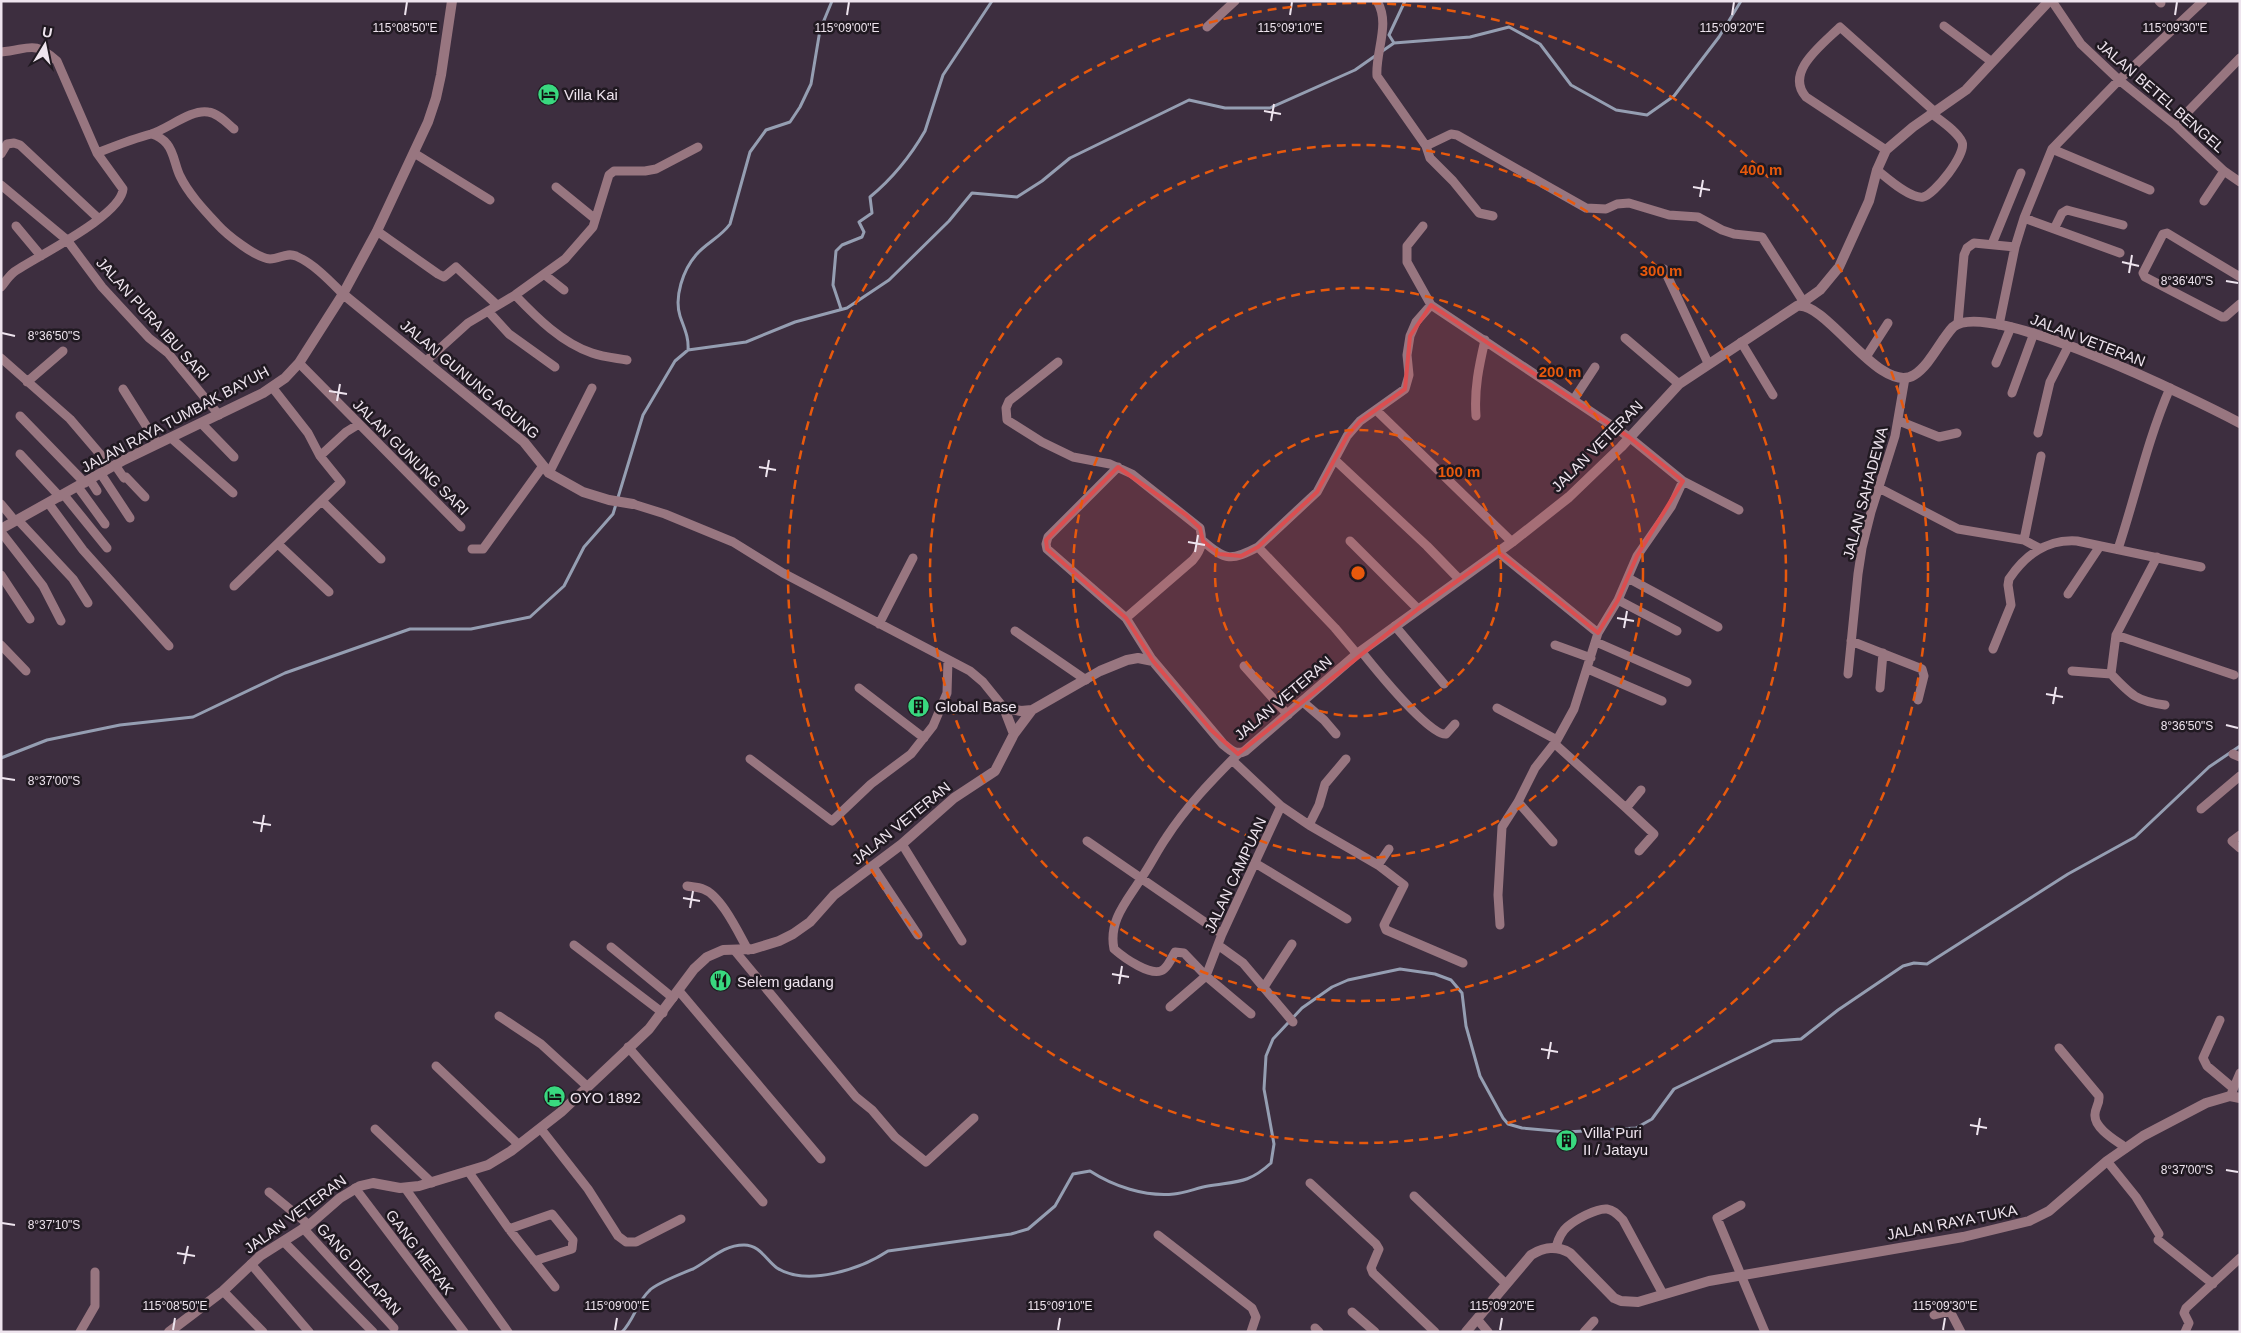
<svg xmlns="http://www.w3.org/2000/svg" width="2241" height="1333" font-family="Arial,sans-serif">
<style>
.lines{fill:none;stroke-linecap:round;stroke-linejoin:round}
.stream{stroke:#959eb2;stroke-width:3}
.minor{stroke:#987680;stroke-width:9}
.tertiary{stroke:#987680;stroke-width:10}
.marked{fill:#db4e50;fill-opacity:0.2;stroke:#db4e50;stroke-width:4;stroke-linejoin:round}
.ticks{fill:none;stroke:#eee4ee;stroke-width:2}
.ring{fill:none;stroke:#e8590c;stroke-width:2.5;stroke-dasharray:9 6}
.labels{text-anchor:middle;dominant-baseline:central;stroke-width:5;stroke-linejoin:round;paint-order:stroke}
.poi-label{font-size:15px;fill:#eee4ee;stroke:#201921;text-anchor:start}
.street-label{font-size:15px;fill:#eee4ee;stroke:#201921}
.ticks-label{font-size:12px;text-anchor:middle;fill:#eee4ee;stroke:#201921;stroke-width:5;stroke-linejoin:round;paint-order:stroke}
.centre{fill:#e8590c;stroke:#201921;stroke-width:2.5}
.ring-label{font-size:15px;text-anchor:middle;font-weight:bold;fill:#e8590c;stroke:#201921;stroke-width:5;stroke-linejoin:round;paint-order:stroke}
</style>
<rect width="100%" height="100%" fill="#3d2e3f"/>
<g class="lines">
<path class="stream" d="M1394 43 1389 35 1405 1
M1381 52 1394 43 1470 37 1509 27 1540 44 1571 85 1616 110 1647 115 1674 96 1719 37 1741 1
M841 309 833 285 836 251 842 245 862 237 864 232 859 222 872 213 870 197C893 178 910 157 925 131L943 75 992 1
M688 350C689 337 684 328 680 316 674 297 683 270 696 255 706 243 721 237 730 224L750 152 766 130 790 122 800 107 811 84 820 30 832 1
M1 758 47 740 120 725 193 717 285 673 410 629H471L530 617 564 586 584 547 613 514 643 415 675 361 688 350 746 342 795 322 847 308 889 280 949 221 972 193 1017 197 1042 181 1070 158 1189 100 1225 108H1270L1355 70 1375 56
M622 1332C634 1320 637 1302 649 1291 655 1284 683 1273 693 1269 710 1260 723 1245 744 1245 760 1245 766 1260 777 1268 807 1287 861 1269 888 1251L1011 1234 1028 1229 1055 1206 1073 1174 1090 1171C1113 1186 1145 1197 1174 1194 1185 1193 1197 1188 1208 1186 1237 1181 1248 1184 1271 1163L1274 1144 1264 1089 1266 1056 1273 1039 1302 1008 1332 987 1348 980 1400 969 1435 974 1451 980 1462 993 1466 1026 1480 1076 1503 1118 1508 1124 1522 1128 1566 1132 1636 1128 1652 1119 1674 1089 1773 1041 1801 1039 1838 1010 1903 966 1914 963 1927 964 2068 874 2135 837 2209 767 2240 746"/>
<path class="minor" d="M1377 1C1391 24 1375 52 1377 76L1426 146 1451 134 1457 135 1586 208 1606 209 1617 204 1629 203 1669 215 1698 217 1722 230 1734 234 1762 237 1803 301
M2052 1 2081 44 2119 80 2175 125 2224 171 2240 182
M2159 1 2161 3
M1944 26 1992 62
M1207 27 1235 1
M1 52C29 50 33 39 57 61L97 153 123 189C121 216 37 256 14 272 9 276 5 282 1 287
M2175 125 2240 58
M152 134C158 136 163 139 167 144 174 152 175 166 180 176 188 193 204 210 217 224 227 235 256 258 270 259 280 259 286 252 296 256 314 264 329 280 343 294
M1426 146 1430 158 1453 181 1479 213 1493 216
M2052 149 2150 190
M1886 150 1806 97C1784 72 1823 44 1840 27L1934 111
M97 153C115 146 132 139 151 134 168 129 191 109 208 112 218 113 227 123 234 129
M414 153 490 200
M1 154 7 144 14 143 20 145 99 219
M1877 170C1887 178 1910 199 1923 197 1934 195 1967 154 1962 142 1957 131 1941 121 1931 113
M1 185 67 240 102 287 149 338 168 353 219 415
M556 187 594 218
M2204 201 2224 171
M2024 218 2120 253
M16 226 41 256
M1423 226 1407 246V262L1431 305
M2054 229 2062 213 2067 210 2123 225
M377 231 438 274 444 277 456 267 497 305
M1992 244 2021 173
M1664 269 1708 363
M545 275 564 290
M2240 277 2167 233 2163 234 2143 273 2145 277 2222 317H2225L2240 304
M515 295C537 318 562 343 592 353 603 357 616 358 627 360
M488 311 509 334 555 367
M1958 323 1964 255 1967 248 1974 243 2015 247
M1999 325 2015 247 2024 218 2052 149 2119 80 2203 1
M1625 338 1679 384
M1741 342 1773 395
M1866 357 1888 323
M1 358 70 419 111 467
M426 361 468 323 515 295 565 259 593 227 609 175 614 171H645L656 169 698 147
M1058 362 1009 401 1006 408 1007 420 1042 442 1073 457 1110 464 1132 474 1200 528C1203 542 1202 549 1193 560L1126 618
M299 363 461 527
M1996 363 2011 327
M27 382 63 351
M123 389 157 443
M2012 393 2034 333
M1574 399 1595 367
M1376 410 1512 542
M20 416 85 483
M1476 416C1474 389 1479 366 1485 340
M1899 421 1939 437 1957 433
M202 424 234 457
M2038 433 2050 382 2069 345
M171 438 233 493
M20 454 60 497
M320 456 346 432 359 424
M1335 460 1427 546 1459 579
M115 465 124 478 126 477 145 497
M1118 467 1048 537 1046 544 1047 549 1126 618 1153 661
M549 473 592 388
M101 474 130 518
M90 480 97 491
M78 487 105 524
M1879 488 1958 529 2024 540 2039 548
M64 495 107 548
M322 501 381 559
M1 504 15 521
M49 504 83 550 169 646
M633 504 665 514 733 542 783 573 970 671 983 682 1004 708
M18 520 73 579 88 603
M1 532 43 586 61 621
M2024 540 2041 456
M1203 541C1226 561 1231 561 1258 547
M1350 541 1418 609
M278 544 329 592
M472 549H483L543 466
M2118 549C2136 495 2147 441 2170 388
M1498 552 1598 633 1618 600 1637 556 1671 507 1683 481
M1 575 30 619
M1628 578 1718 627
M234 586 341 482 320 456 308 433 272 387
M2068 594 2100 546
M1618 600 1677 631
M879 624 913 558
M1395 626 1444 684
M1015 631 1086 680
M2116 635 2234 675
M1851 641 1922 669 1924 676 1918 700
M1596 642 1687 682
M1 645 26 671
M1555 645 1591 658
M1993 649 2011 605 2008 585 2009 579C2026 554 2047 539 2077 541L2201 567
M1361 651C1373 666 1430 737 1446 734L1455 724
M1357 654 1335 628 1258 547 1317 492 1347 436 1360 421 1405 389 1409 375 1407 355 1410 336 1416 322 1431 305 1629 437 1683 481 1739 510
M1244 666 1288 715
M1588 669 1662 701
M2072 671 2111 674 2116 635 2157 557
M1848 674 1858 574 1862 548 1871 512 1895 436 1905 378
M2111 674C2131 695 2136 701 2165 705
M859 688 924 738
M1880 688 1883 653
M1303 702 1324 720 1336 734
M1497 708 1557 740
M1555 744 1626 808 1641 790
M1238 754C1212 780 1186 807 1166 838 1157 851 1151 864 1142 877 1128 900 1108 920 1114 949 1123 957 1153 979 1164 969 1169 965 1172 957 1175 952L1184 953 1206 976 1251 1014
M2233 754 2240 757
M750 759 832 821 871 784 911 754 933 726 947 693 948 660
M1518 802 1553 842
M1281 806 1309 825 1319 805 1325 784 1346 759
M1626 808 1654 834 1639 851
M2201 809 2240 776
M1309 825 1378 865 1389 849
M2240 835 2232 841 2240 848
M1087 841 1222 934
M902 844 962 941
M1255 863 1347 919
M1378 865 1404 885 1384 925 1386 930 1463 963
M873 867 918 935
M687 886C692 887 698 887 703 889 721 895 739 934 748 950
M1500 925 1498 895 1502 827 1518 802 1535 768 1557 740 1574 709 1598 633
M574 945 663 1013
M1218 945 1243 963 1293 1022
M611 947 673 998
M735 951 856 1097 872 1110 895 1137 926 1162 974 1118
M1264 987 1292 944
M679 991 821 1159
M1170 1007 1206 976 1222 934 1281 806 1232 760
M499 1016 541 1044 588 1087
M2220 1020 2203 1058 2207 1066 2233 1088
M628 1047 763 1202
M2059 1048 2099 1096C2100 1104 2094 1109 2095 1116 2095 1129 2117 1141 2126 1148
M436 1066 519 1145
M2232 1092 2240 1073
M375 1129 432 1183
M541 1129 588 1189 618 1236 626 1242H636L681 1219
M2107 1161 2136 1197 2159 1234
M468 1171 509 1229 555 1287
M1310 1183 1376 1244 1379 1249 1371 1268 1373 1273 1435 1332
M355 1188 464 1332
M405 1188 508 1332
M269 1192 309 1225
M1414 1196 1506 1284
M1741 1205 1717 1218 1765 1332
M303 1228 394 1328
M509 1229 552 1214 573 1240 572 1249 534 1261
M1158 1235 1252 1308 1256 1317 1251 1332
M2158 1240 2213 1284
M284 1242 373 1332
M1556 1247C1558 1240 1561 1232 1567 1227 1575 1220 1596 1208 1607 1209 1614 1210 1618 1215 1623 1220L1663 1294
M251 1264 309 1332
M223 1291 263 1332
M1352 1312 1375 1332
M1934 1315 1950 1311 1961 1332
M1477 1319 1488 1332
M1315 1328 1319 1332
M80 1332 95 1306V1272
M1584 1332 1594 1321
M2185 1332 2189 1323 2184 1313 2186 1308 2240 1258"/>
<path class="tertiary" d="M343 294 524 442 549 473 583 492 609 500 633 504
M1799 305 1820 290 1839 267 1869 201 1877 170 1886 150 1913 127 1966 90 2049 1
M1 529 124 460 263 393 285 378 299 363 343 294 377 231 428 122 436 98 441 75 452 1
M1004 708 1021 711 1032 710
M1004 708 1014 734
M169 1332 223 1291 260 1256 309 1225 340 1198 360 1186 373 1183 400 1188 419 1186 488 1165 511 1151 561 1112 649 1029 694 969 707 957 723 950 753 949 779 941 793 934 810 922 834 895 902 844 954 798 995 771 1014 734 1032 710 1100 671 1127 660 1138 658 1153 661 1223 744C1230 750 1236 756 1245 751L1357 654 1512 542 1569 497 1621 447 1679 384 1797 306C1826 300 1880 396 1914 375 1930 365 1940 341 1953 327 1989 297 2198 401 2240 423
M1466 1332 1531 1255C1544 1247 1556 1245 1570 1253L1614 1298 1621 1301 1638 1302 1709 1281 1963 1237 2029 1221 2049 1211 2107 1161 2143 1136 2206 1103 2230 1096 2240 1098"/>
</g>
<path class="marked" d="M1431 305 1629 437 1683 481 1637 556 1618 600 1598 633 1498 552 1418 609 1238 754 1211 730 1153 661 1126 618 1047 549 1046 540 1118 467 1186 515 1200 528 1203 541 1219 554 1241 556 1258 547 1317 492 1347 436 1360 421 1405 389 1410 336Z"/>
<path class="ticks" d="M405 15 407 2M847 15 849 2M1290 15 1292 2M1732 15 1734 2M2175 15 2177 2M1264 111 1281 114M1271 121 1274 104M1693 187 1710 190M1700 197 1703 180M2122 262 2139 266M2129 273 2132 255M2226 281 2238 283M2 333 15 336M329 391 347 394M337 401 340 384M759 467 776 470M766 477 769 460M1188 542 1205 545M1195 552 1198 535M1617 618 1634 621M1624 628 1627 611M2046 694 2063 697M2053 704 2056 687M2226 725 2238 728M2 778 15 780M253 822 271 825M261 832 264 815M683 898 700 901M690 908 693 891M1112 974 1129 977M1119 984 1122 966M1541 1049 1558 1052M1548 1059 1551 1042M1970 1125 1987 1128M1977 1135 1980 1118M2226 1170 2238 1172M2 1223 15 1225M177 1253 195 1256M184 1264 188 1246M173 1330 175 1318M615 1330 617 1318M1058 1330 1060 1318M1500 1330 1502 1318M1943 1330 1945 1318"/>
<g class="ring">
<circle cx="1358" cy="573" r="143"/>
<circle cx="1358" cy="573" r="285"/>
<circle cx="1358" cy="573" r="428"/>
<circle cx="1358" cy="573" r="570"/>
</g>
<defs>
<symbol id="hotel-disc" viewBox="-11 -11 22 22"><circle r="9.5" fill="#39d87f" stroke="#201921"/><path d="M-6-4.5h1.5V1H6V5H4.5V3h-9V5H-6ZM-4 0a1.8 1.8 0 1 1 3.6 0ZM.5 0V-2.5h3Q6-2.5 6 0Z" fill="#111"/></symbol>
<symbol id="building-disc" viewBox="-11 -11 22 22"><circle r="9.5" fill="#39d87f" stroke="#201921"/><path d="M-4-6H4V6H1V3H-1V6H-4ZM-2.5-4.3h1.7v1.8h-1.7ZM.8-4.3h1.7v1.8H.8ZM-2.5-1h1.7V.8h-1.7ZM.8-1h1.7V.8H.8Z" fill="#111"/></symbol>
<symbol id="restaurant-disc" viewBox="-11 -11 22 22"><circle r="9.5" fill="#39d87f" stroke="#201921"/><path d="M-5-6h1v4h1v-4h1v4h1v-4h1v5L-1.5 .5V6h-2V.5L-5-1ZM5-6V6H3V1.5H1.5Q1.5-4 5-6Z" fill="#111"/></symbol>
</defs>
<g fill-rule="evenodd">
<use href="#hotel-disc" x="536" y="82" width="25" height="25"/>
<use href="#building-disc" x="906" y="694" width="25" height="25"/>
<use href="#restaurant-disc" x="708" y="968" width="25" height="25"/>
<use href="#hotel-disc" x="542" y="1084" width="25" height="25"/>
<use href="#building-disc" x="1554" y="1128" width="25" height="25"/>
</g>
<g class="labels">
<g class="poi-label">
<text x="564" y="94">Villa Kai</text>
<text x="935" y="706">Global Base</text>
<text x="737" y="981">Selem gadang</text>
<text x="570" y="1097">OYO 1892</text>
<text x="1583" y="1132">Villa Puri<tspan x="1583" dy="17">II / Jatayu</tspan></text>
</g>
<g class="street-label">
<text transform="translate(2161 96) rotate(41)">JALAN BETEL BENGEL</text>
<text transform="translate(153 319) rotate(48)">JALAN PURA IBU SARI</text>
<text transform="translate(2088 340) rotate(21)">JALAN VETERAN</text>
<text transform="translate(470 379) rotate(40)">JALAN GUNUNG AGUNG</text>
<text transform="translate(175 419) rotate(-28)">JALAN RAYA TUMBAK BAYUH</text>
<text transform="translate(1597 446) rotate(-45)">JALAN VETERAN</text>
<text transform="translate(411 457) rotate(45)">JALAN GUNUNG SARI</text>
<text transform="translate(1865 493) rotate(-75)">JALAN SAHADEWA</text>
<text transform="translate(1283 698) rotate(-40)">JALAN VETERAN</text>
<text transform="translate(901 823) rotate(-39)">JALAN VETERAN</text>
<text transform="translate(1235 875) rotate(-65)">JALAN CAMPUAN</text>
<text transform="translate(295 1214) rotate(-36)">JALAN VETERAN</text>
<text transform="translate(1952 1222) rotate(-11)">JALAN RAYA TUKA</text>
<text transform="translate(420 1252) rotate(53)">GANG MERAK</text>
<text transform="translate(359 1269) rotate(48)">GANG DELAPAN</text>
</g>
</g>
<g class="ticks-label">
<text x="405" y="32">115°08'50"E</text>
<text x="847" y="32">115°09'00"E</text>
<text x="1290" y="32">115°09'10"E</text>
<text x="1732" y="32">115°09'20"E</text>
<text x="2175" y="32">115°09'30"E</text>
<text x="2187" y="285">8°36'40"S</text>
<text x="54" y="340">8°36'50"S</text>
<text x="2187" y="730">8°36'50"S</text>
<text x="54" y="785">8°37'00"S</text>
<text x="2187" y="1174">8°37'00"S</text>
<text x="54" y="1229">8°37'10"S</text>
<text x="175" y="1310">115°08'50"E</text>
<text x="617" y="1310">115°09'00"E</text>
<text x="1060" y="1310">115°09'10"E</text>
<text x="1502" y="1310">115°09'20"E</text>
<text x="1945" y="1310">115°09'30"E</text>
</g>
<circle cx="1358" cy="573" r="8" class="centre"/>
<g class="ring-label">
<text x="1761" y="175">400 m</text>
<text x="1661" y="276">300 m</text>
<text x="1560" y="377">200 m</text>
<text x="1459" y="477">100 m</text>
</g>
<rect width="2241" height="1333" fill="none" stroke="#eee4ee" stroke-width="5"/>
<g transform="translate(45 45) rotate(10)" stroke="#201921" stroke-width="4" paint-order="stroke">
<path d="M0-4L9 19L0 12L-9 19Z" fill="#eee4ee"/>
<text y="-8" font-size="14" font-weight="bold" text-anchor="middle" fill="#eee4ee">U</text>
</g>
</svg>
